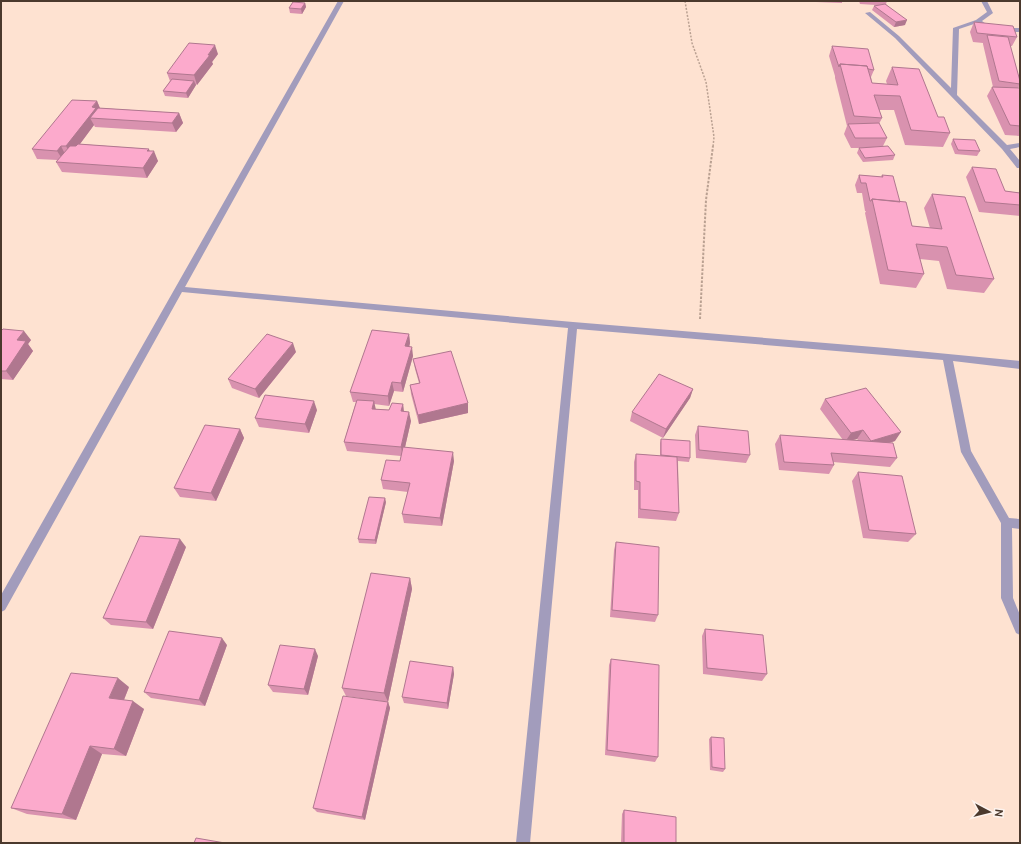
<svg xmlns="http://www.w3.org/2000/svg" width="1021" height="844" font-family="Cabin,sans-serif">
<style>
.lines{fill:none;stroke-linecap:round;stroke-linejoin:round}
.path-far1{stroke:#baa192;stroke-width:1.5;stroke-dasharray:2 1.5;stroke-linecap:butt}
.path{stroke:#baa192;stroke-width:2;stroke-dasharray:2.5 1.5;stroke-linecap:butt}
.minor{fill:#a29cbc;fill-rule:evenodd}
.wall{fill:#d992af;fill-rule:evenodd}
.shaded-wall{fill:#b0778f}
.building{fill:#fcaacc;stroke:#b0778f}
</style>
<rect width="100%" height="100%" fill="#fee2d1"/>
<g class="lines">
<path class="path-far1" d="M685 1 692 43 706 82 714 137 713 147"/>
<path class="path" d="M700 319 706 200 713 146"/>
<path class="minor" d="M338 1H344L185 287 573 322 886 348 1020 361V369L953 361 971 451 1009 518 1020 519V529L1012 528 1013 598 1020 615V635L1016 633 1001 598V523L961 452 943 360 577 329 530 843H516L568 328 182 292 5 610 1 612V595Z
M981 1H987L993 13 982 21 986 24 985 25 977 23 959 29 957 95 1007 145 1020 143V147L1010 149 1020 161V168H1017L1002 149 895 38 865 13 870 12 899 36 951 88 953 28 976 20 987 12Z
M1020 28V32H1002L999 30 1002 28Z"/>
</g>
<path class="wall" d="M816 1H842V3L816 2Z
M859 1H887L886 4 905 25 894 27 872 10 874 6 876 5 860 4Z
M305 3 306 7 302 14 290 13 289 8Z
M974 22 1017 37 1012 46H1010L1020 81V85L1018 88H1020V136L1005 135 987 96 992 87H993L983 44V43L973 42 970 32Z
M832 46 874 70 871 77 872 83 887 84 886 81 892 67 938 117 950 133 943 147 905 145 894 110H879L882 118 879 124 887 138 883 146 895 155 893 160 863 162 857 153 859 148H868H851L844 134 847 126 835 78V76L829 56Z
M218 54 212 62 213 64 197 85 196 84V85L188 98 165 96 163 91 170 81 167 73Z
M97 101 100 108 179 113 183 123 176 132 95 127 94 125 80 144 149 149V151L158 161 147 178 62 172 56 162 58 160 37 159 32 149Z
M953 139 980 151 977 156 955 154 951 144Z
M972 167 1005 191 1020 193V216L979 212 966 177Z
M859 175 881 177 882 175 900 202 912 226 930 228 924 208 932 194 994 279 984 293 947 289 939 261 920 259 924 274 916 288 880 284 865 213 866 211H865L862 193H857L855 185Z
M1 331 31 340 28 344 33 351 13 380 1 379Z
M409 334 410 343 409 347 413 356 403 392 394 391 389 406 374 404 375 409 389 410 403 404 404 412 411 421 405 447 454 461 442 526 404 523 402 514 408 492 383 489 381 480 400 461 401 456 347 451 344 442 356 402H353L350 392Z
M296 352 259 398 232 388 228 379Z
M413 359 468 403V413L419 424 411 394 410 385 419 383 415 369Z
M693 389 690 398 663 438 630 421 632 412Z
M825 399 895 441 888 443 897 458 890 467 833 462 834 465 829 474 779 470 775 444 780 435 843 440 820 409ZM857 439 859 441 852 440Z
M317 410 309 433 259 427 255 418Z
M698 426 750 455 746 463 696 458 695 435Z
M240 429 244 438 216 501 180 497 174 488Z
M661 439 690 458 689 462 678 461 679 513 676 521 638 518V490H634V462L636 454 660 456V443Z
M858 472 916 534 908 542 863 538 852 481Z
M386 502 376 544 359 543 358 539Z
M616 542 658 615 655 622 610 617 614 550Z
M186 547 153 629 111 625 103 618Z
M410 578 412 589 388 702 346 696 342 688Z
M705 629 767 674 762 681 703 674 702 636Z
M227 645 205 706 151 698 144 692Z
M318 656 308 695 273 692 268 685Z
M611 659 658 757 655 762 605 755 609 665Z
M453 667 454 674 448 709 404 703 402 697Z
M129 687 124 700 144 709 126 756 102 754 76 820 27 814 11 808Z
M388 702 390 708 365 820 317 812 313 808Z
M711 737 725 769 723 772 710 770 709 739Z
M624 810 676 843H621L622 814Z"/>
<path class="shaded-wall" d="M305 3 306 7 302 14 301 9Z
M907 20 905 25 894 27 896 22Z
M215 45 218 54 212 62 213 64 197 85 194 75Z
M194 81 196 85 188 98 186 93Z
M97 101 101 111 90 118 94 125 71 156 66 146Z
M179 113 183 123 176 132 172 123Z
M61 146 66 156 63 160 57 151Z
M149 149 151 155 154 151 158 161 147 178 143 168 147 151Z
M24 331 31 340 28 344 33 351 13 380 6 371 17 340Z
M409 334 410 343 407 356 405 346Z
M293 343 296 352 259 398 255 389Z
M412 347 413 356 403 392 401 383Z
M392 382 394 391 389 406 388 396Z
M693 389 690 398 663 438 666 429Z
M314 401 317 410 309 433 305 424Z
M374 401 376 410 372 409Z
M468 403V413L419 424 418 415Z
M403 404 404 413 401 411Z
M409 412 411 421 403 456 401 447Z
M240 429 244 438 216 501 211 493Z
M863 430 857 439 845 442 851 433Z
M901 432 895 441 866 450 871 441Z
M453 452 454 461 442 526 440 518Z
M385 498 386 502 376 544 375 540Z
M180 539 186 547 153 629 146 622Z
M410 578 412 589 388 702 384 693Z
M222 638 227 645 205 706 199 700Z
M315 649 318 656 308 695 304 689Z
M453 667 454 674 448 709 447 703Z
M118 678 129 687 121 707 109 698Z
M133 701 144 709 126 756 114 749Z
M388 702 390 708 365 820 362 817Z
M90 746 102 754 76 820 62 814Z"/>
<path class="building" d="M293 2 305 3 301 9 289 8Z
M885 4 907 20 896 22 874 6Z
M974 22 1013 26 1017 37 977 33Z
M987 35 1008 37 1020 81V84L999 81Z
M189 43 215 45 208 55H210L194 75 167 73Z
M832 46 868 49 874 70 868 69 867 66 840 64 839 67Z
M840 64 867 66 872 83 898 85 892 67 919 69 938 117H944L950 133 911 130 900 96 874 95 882 118 854 116Z
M172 79 194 81 186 93 163 91Z
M992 87 1020 88V126L1010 125Z
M72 100 97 101 92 107 96 108 66 146H61L57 151 32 149Z
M98 108 179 113 172 123 90 118Z
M879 123 887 138H855L848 124Z
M953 139 975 140 980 151 958 150Z
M78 144 149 149 147 151H154L143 168 56 162 70 146H76Z
M888 146 895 155 865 158 859 148Z
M972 167 996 169 1005 191 1020 193V205L985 202Z
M859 175 883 177 882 175 893 176 900 202 872 199 871 201H870L866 183H861Z
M932 194 965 197 994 279 956 275 947 247 916 244 924 274 888 270 872 199 906 202 912 226 942 229Z
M3 329 24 331 17 340 26 341 6 371H1V331Z
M372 330 409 334 405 346 412 347 401 383 392 382 388 396 350 392Z
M267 334 293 343 255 389 228 379Z
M451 351 468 403 418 415 410 385 420 383 413 359Z
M659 374 693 389 666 429 632 412Z
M866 388 901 432 871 441 863 430 851 433 825 399Z
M265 395 314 401 305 424 255 418Z
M357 400 374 401 372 409 389 410 392 403 403 404 401 411 409 412 401 447 344 442Z
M205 425 240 429 211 493 174 488Z
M698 426 748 431 750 455 699 450Z
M780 435 893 443 897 458 831 453 834 465 784 462Z
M661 439 690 441V458L661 455Z
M403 447 453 452 440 518 402 514 410 483 381 480 386 460 400 461Z
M636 454 677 457 679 513 640 509V482L636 481Z
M858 472 902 476 916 534 869 530Z
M369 497 385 498 375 540 358 539Z
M140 536 180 539 146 622 103 618Z
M616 542 659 547 658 615 612 610Z
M371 573 410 578 384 693 342 688Z
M705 629 763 635 767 674 707 668Z
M169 631 222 638 199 700 144 692Z
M280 645 315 649 304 689 268 685Z
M611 659 659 665 658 757 607 750Z
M410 661 453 667 447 703 402 697Z
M71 673 118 678 109 698 133 701 114 749 90 746 62 814 11 808Z
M343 696 388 702 362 817 313 808Z
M711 737 724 738 725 769 712 767Z
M624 810 676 817V843H624Z
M196 838 225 843H194Z"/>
<rect width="1021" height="844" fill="none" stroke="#4b392d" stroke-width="4"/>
<g transform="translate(989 812) rotate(97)" stroke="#fdf3ee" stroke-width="3" paint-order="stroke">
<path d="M0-3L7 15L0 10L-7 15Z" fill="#4b392d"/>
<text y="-6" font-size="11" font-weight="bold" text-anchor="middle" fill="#4b392d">N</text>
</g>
</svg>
